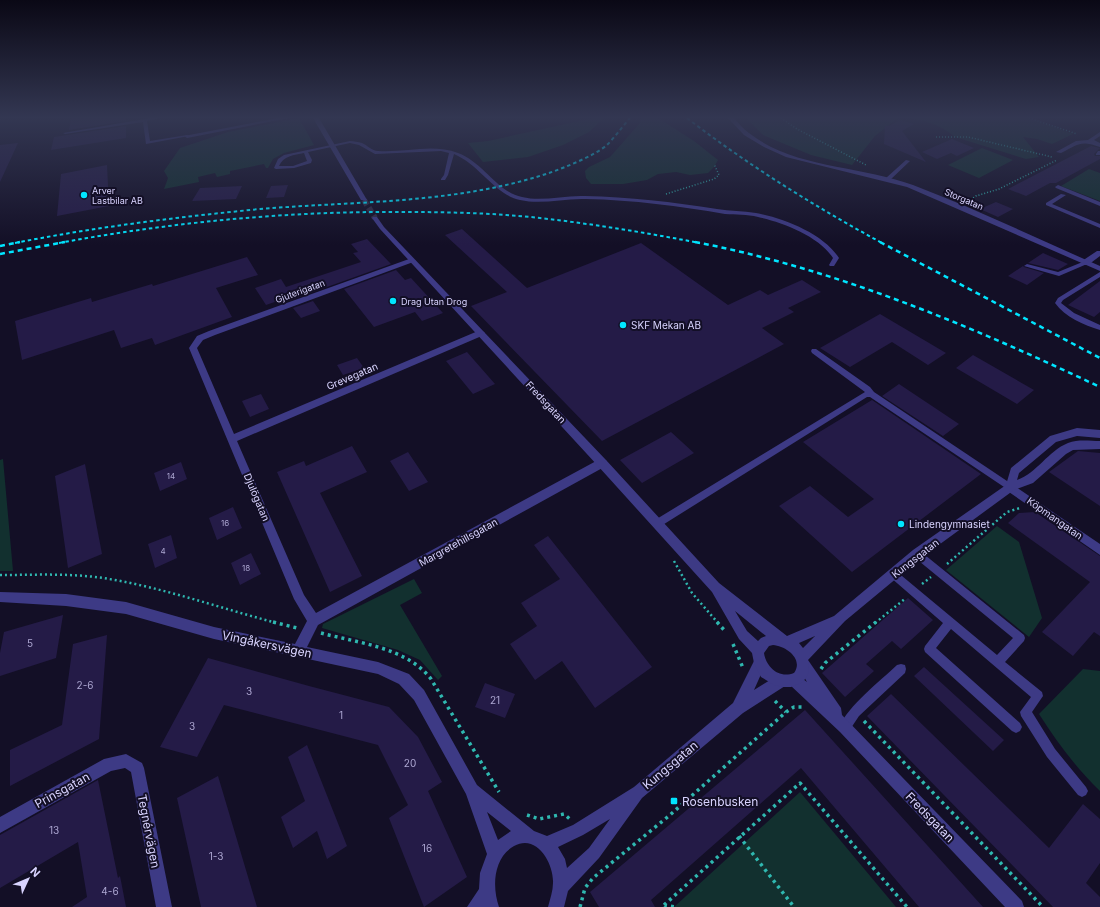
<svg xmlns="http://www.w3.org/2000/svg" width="1100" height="907" font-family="Inter,sans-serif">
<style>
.green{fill:#12302f}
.building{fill:#241b47}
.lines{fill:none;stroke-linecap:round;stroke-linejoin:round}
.tertiary-tunnel{stroke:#312d47;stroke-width:6;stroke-dasharray:6 3;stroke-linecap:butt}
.path-far2{stroke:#2fb8b0;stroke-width:1.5;stroke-dasharray:1 2;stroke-linecap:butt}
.path-far1{stroke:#2fb8b0;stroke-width:2.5;stroke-dasharray:2 3;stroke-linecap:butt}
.path{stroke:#2fb8b0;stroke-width:3.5;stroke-dasharray:3 4;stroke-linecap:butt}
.service{fill:#3d3a85;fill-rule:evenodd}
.minor{fill:#3d3a85;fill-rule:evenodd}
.tertiary{fill:#3d3a85;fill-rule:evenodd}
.rail-far1{stroke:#00e5ff;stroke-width:2;stroke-dasharray:3.5 3;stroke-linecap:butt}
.rail{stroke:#00e5ff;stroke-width:2.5;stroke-dasharray:5 4;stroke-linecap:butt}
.poi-dot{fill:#00e5ff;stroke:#130f26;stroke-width:1.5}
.labels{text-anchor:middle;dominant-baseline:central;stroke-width:4;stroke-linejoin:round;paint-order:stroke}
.number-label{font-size:8px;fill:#aca6d1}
.far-poi-label{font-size:9px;fill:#d9d4ff;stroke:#130f26;text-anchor:start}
.far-street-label{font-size:9px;fill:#d9d4ff;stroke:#130f26}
.poi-label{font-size:10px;fill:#d9d4ff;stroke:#130f26;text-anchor:start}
.street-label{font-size:10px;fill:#d9d4ff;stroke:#130f26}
.near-number-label{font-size:10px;fill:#aca6d1}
.near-street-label{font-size:12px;fill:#d9d4ff;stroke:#130f26}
.near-poi-label{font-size:12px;fill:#d9d4ff;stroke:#130f26;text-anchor:start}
</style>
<rect width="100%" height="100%" fill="#130f26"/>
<path class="green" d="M299 118 314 145 284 153 273 159 268 168H266L264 164 230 171V174L217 177 215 173 198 177 199 182 164 189 168 178 164 171 180 148 228 132Z
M593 118H604L589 132 563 145 528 157 483 162 468 143 488 141Z
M641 118H658L694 141 718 160 714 167 708 173 690 175 676 172 658 174 647 180 623 184H591L586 178 585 171 589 167 610 157 640 123Z
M746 118H898L875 136 852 165 811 155 763 135Z
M903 118H1029L1073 134 1052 144 1037 139 1023 137 1039 157 1026 159 955 137C940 124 922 119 903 118Z
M982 148 1013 160 979 178 948 165Z
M1089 169 1100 173V201L1061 186Z
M3 459 13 571H0V460Z
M997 526 1019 542 1042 618 1029 637 946 570Z
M414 579 422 593 400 605 442 676 438 680 420 660 398 650 322 628 323 624Z
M1083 669 1100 671V791C1076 768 1057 742 1039 714Z
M800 792 896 907H674Z"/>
<path class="building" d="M71 118H126V121L69 130Z
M900 120 914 124 902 131 926 162 884 144 885 126H889Z
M126 126V138L51 150 54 137Z
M952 139 974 148 957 156 951 153 937 159 922 152Z
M18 143 0 182V145Z
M1091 146 1100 148 1094 154 1095 156H1100V159L1056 183H1050L1026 196 1008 189Z
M107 165 109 206 57 216 61 174Z
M288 185 284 197 266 198 271 186Z
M242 186 236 199 192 201 200 188Z
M996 202 1013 209 998 217 980 209Z
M462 229 527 288 641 243 728 305 760 290 768 295 802 280 821 292 788 308 794 312 762 328 784 344 602 441 471 306 507 292 445 235Z
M367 239 391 264 288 301 286 298 266 305 255 288 281 279 286 287 361 262 353 253 358 252 351 244Z
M1043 253 1068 264 1058 270 1028 263Z
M247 257 258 275 216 288 232 317 155 345 152 338 121 348 114 330 22 360 15 321 91 298 92 302 152 284 153 286Z
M1023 266 1024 267 1044 273 1027 285 1008 276Z
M396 270 405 280 411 278 443 313 422 321 415 312 374 327 344 289Z
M1100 281V312L1094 317 1068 305Z
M313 301 320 311 301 318 293 308Z
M880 314 946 353 928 365 892 342 850 367 820 348Z
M467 352 495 384 473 394 446 361Z
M973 355 1034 390 1017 404 956 368Z
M357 358 364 368 343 375 337 365Z
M899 384 959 424 943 436 882 396Z
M261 394 269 409 250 417 242 401Z
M872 400 981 474 852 572 779 506 810 486 848 517 874 499 803 442Z
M671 432 694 453 642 483 620 460Z
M352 446 367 472 320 493 362 576 330 592 277 472 304 461 306 466Z
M1078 451 1100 453V506L1049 472Z
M408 452 428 482 409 491 390 461Z
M181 462 187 479 160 491 154 473Z
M85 464 102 554 68 568 55 476Z
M233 507 242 528 217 540 209 518Z
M1035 512 1100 556V636L1094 632 1073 656 1042 632 1090 582 1008 523 1019 513Z
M171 535 177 558 155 568 148 544Z
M548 536 652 667 595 708 562 661 535 680 510 644 537 626 521 603 560 579 534 545Z
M251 553 261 574 240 585 231 563Z
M908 598 933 620 901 649 892 641 866 664 874 671 845 697 822 673Z
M63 615 56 658 0 676V653L4 632Z
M107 635 99 739 10 786V750L62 725 73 644Z
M208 658 309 686 389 707 418 737 442 782 428 791 467 877 424 907 389 818 408 805 378 745 224 705 197 757 160 747Z
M924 667 1004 740 993 751 914 676Z
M485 683 515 694 505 718 475 707Z
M891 694 1049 848 1083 804 1100 819V863L1086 883 1100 897V907H1053L867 716Z
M805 710 983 907H919L801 768 651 900 655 907H599L590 892Z
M307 745 347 846 327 859 317 831 293 848 281 817 305 801 288 757Z
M218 776 257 907H201L177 798Z
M98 780 118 878 120 876 126 907H72L87 897 78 842 0 888V835Z"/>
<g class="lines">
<path class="tertiary-tunnel" d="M364 200 375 218"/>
<path class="path-far2" d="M781 118 797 129 866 165
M1029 118 1077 134
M936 137H968L1052 157
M666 194 714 179 719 175 714 164
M968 201 976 196 999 189 1057 160"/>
<path class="path-far1" d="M674 561 692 593 718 623
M947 564 1007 512 1020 508
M0 575C34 575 69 573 103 578 162 587 219 608 277 623
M922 584 931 577
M875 623 906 598"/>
<path class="path" d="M273 622 297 628
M717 622 725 631
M321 633C358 643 406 647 431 679L499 792
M733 644 743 668
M821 669 825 663 876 622
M775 701 786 712
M864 721 1043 907
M527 815 539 819 564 814 571 820
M739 836 794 907
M664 905 800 783 907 907
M664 905 676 907
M580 907 585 888 593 878 670 815 786 712 794 707H803"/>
<path class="service" d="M150 118H159L147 121 150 141 187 135 189 136 146 144 143 122 65 134 63 133Z
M350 141C354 141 358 142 362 143 367 145 372 151 378 151 405 153 432 143 458 153 483 162 497 192 522 197 542 202 564 195 585 196 629 197 673 202 717 209 730 211 743 211 756 213 784 218 824 234 839 258L834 266H830L829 265 833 258C819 236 782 222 758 217 747 214 736 215 725 214 679 206 633 200 586 199 564 198 542 205 520 200 495 195 480 165 454 154L448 175 445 180H441V179L444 175 449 153 441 151 375 154 359 145 350 143 308 152 312 160 311 163 294 168 276 169 274 168 278 159 284 155ZM304 153 307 161 293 166H279C283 156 294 155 304 153Z
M1098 151H1100V155H1096V154Z
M906 160 910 161 890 180H886V178Z
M1058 185 1100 202V206L1056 188 1055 187Z
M1061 194 1066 195 1052 204 1100 224V228L1046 205V203Z
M1085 261 1087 262V264L1059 276 1024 266 1027 264 1058 272Z
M1100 272V277L1063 300 1061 303 1074 313 1100 325V330C1084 325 1065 317 1055 303L1058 298Z
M812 349H816L870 387 874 392 1013 485 1014 487 1013 489H1007L870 397H867L661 526 658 527 655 526 654 523 655 520 865 392 812 353 811 351Z
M917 550 920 551 1024 635 1025 638 1024 641 1005 662 1042 692 1043 696 1032 712 1055 749 1086 787 1088 791 1086 795 1082 797 1078 795 1047 757 1021 716 1020 712 1031 697 951 629 936 648 1020 723 1022 727 1020 731 1016 733 1012 731 925 652 924 649 925 646 943 623 890 577 888 574 890 571 893 570 896 571 997 655 1013 638 914 557 912 554 914 551Z
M901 664 905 665 906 669 905 673 859 716 849 731 845 733 841 731 839 727C849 705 879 682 897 665Z"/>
<path class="minor" d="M278 118H289L187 138 184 136Z
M1100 132V136L1094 140 1100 143V147C1080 140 1079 144 1061 153L1056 152 1076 141 1088 140Z
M1097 251H1100V256L1088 265H1082V261Z
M409 259H412L416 261 215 335 203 340 197 348 234 434 478 331 481 330 485 333 484 335 237 441 304 595 316 613 598 460H606L607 463 606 466 318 625 307 647 378 662 409 674 424 690 477 785 534 831 547 836 573 825 634 787 733 703 755 659 760 657 765 659 766 663 754 690 780 674 785 676 787 681 785 686 743 713 642 798 599 858 568 891 564 907H548C550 899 553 891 553 883 554 864 537 833 514 846 493 858 492 887 499 907H467L479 889 480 873 487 854 466 794 414 700 399 684 378 674 214 639 126 614 66 606 0 602V592L66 594 126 602 214 627 295 644 307 621 294 599 189 348 197 336 209 331ZM487 812 511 831 498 840ZM610 819 589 848 567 868 565 859 558 847 583 835Z
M1010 483 1100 544V555L1006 490 1005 487 1006 484Z
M803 659 808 660 841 708 842 715 1022 901 1024 907H1005L840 732 790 685 788 680 790 675 795 673 807 682 797 665 798 660Z
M126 754 142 763 144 768 172 907H156L131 772 125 768 111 771 0 833V817L104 759Z"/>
<path class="tertiary" d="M313 118H319L367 200 366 201 361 200Z
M728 118H734C739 123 743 129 749 133 795 169 860 165 913 185 976 209 1038 239 1100 266V271L907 187 786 157 764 147 744 135Z
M373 217H377L384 227 606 460 719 583 787 636 834 616 913 550 1006 485 1011 468 1050 436 1077 428 1100 430V438L1077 436 1056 442 1019 473 1017 480C1037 473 1048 451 1068 443 1078 439 1090 441 1100 441V449L1073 450 1066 454 1033 483 1014 490 921 558 845 621 808 660 809 671 807 676 803 682 791 687H783L774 685 761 677 754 663 752 653 739 639 712 592 598 466 380 229 372 218ZM735 611 766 636 761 638 758 641 747 631ZM815 636 803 648 799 643ZM773 645C786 646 804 659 794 673 779 679 766 667 764 653L769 646Z"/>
<path class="rail-far1" d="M687 118C748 165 814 206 882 243
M15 243C96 227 178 217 260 209 357 201 456 204 549 173 566 167 594 156 607 145 615 137 622 127 630 118
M59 243C173 222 289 211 404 212 450 212 495 213 540 218 594 224 647 233 700 243"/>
<path class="rail" d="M695 242C836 269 971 326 1100 387
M880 242 1100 358
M0 246 20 242
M0 254 65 242"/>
</g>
<linearGradient id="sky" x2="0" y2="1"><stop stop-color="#0a0815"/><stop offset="0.48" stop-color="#333752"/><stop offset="1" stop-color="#333752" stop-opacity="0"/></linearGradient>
<rect width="1100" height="245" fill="url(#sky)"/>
<g class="poi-dot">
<circle cx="84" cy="195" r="4"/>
<circle cx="393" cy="301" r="4"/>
<circle cx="623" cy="325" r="4"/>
<circle cx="901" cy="524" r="4"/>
<rect x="670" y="797" width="8" height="8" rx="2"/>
</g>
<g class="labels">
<g class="number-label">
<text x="171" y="476">14</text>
<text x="225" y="523">16</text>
<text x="163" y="551">4</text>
<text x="246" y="568">18</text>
</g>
<g class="far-poi-label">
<text x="92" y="190">Arver<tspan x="92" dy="10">Lastbilar AB</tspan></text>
<text x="401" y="301">Drag Utan Drog</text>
</g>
<g class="far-street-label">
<text transform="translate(964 199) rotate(23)">Storgatan</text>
<text transform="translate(300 291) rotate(-20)">Gjuterigatan</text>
</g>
<g class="poi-label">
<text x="631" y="325">SKF Mekan AB</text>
<text x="909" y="524">Lindengymnasiet</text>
</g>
<g class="street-label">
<text transform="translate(352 376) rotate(-23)">Grevegatan</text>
<text transform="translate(546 402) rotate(47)">Fredsgatan</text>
<text transform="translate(257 497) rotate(67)">Djulögatan</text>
<text transform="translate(1055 518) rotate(35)">Köpmangatan</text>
<text transform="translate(458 542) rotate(-29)">Margretehillsgatan</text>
<text transform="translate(915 558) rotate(-38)">Kungsgatan</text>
</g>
<g class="near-number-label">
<text x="30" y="643">5</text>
<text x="85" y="685">2-6</text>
<text x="249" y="691">3</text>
<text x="495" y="700">21</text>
<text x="341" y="715">1</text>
<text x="192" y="726">3</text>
<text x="410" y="763">20</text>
<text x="54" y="830">13</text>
<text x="427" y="848">16</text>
<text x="216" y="856">1-3</text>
<text x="110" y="891">4-6</text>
</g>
<g class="near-street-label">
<text transform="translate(267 644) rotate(12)">Vingåkersvägen</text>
<text transform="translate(670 765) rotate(-40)">Kungsgatan</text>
<text transform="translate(62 790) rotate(-29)">Prinsgatan</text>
<text transform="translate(930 817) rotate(46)">Fredsgatan</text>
<text transform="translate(149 831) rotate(79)">Tegnérvägen</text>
</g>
<g class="near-poi-label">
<text x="682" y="801">Rosenbusken</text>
</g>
</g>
<g transform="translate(28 879) rotate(46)" stroke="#130f26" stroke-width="3" paint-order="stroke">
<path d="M0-3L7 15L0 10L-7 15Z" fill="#d9d4ff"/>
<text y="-6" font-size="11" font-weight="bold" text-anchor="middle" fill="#d9d4ff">N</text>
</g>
</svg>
